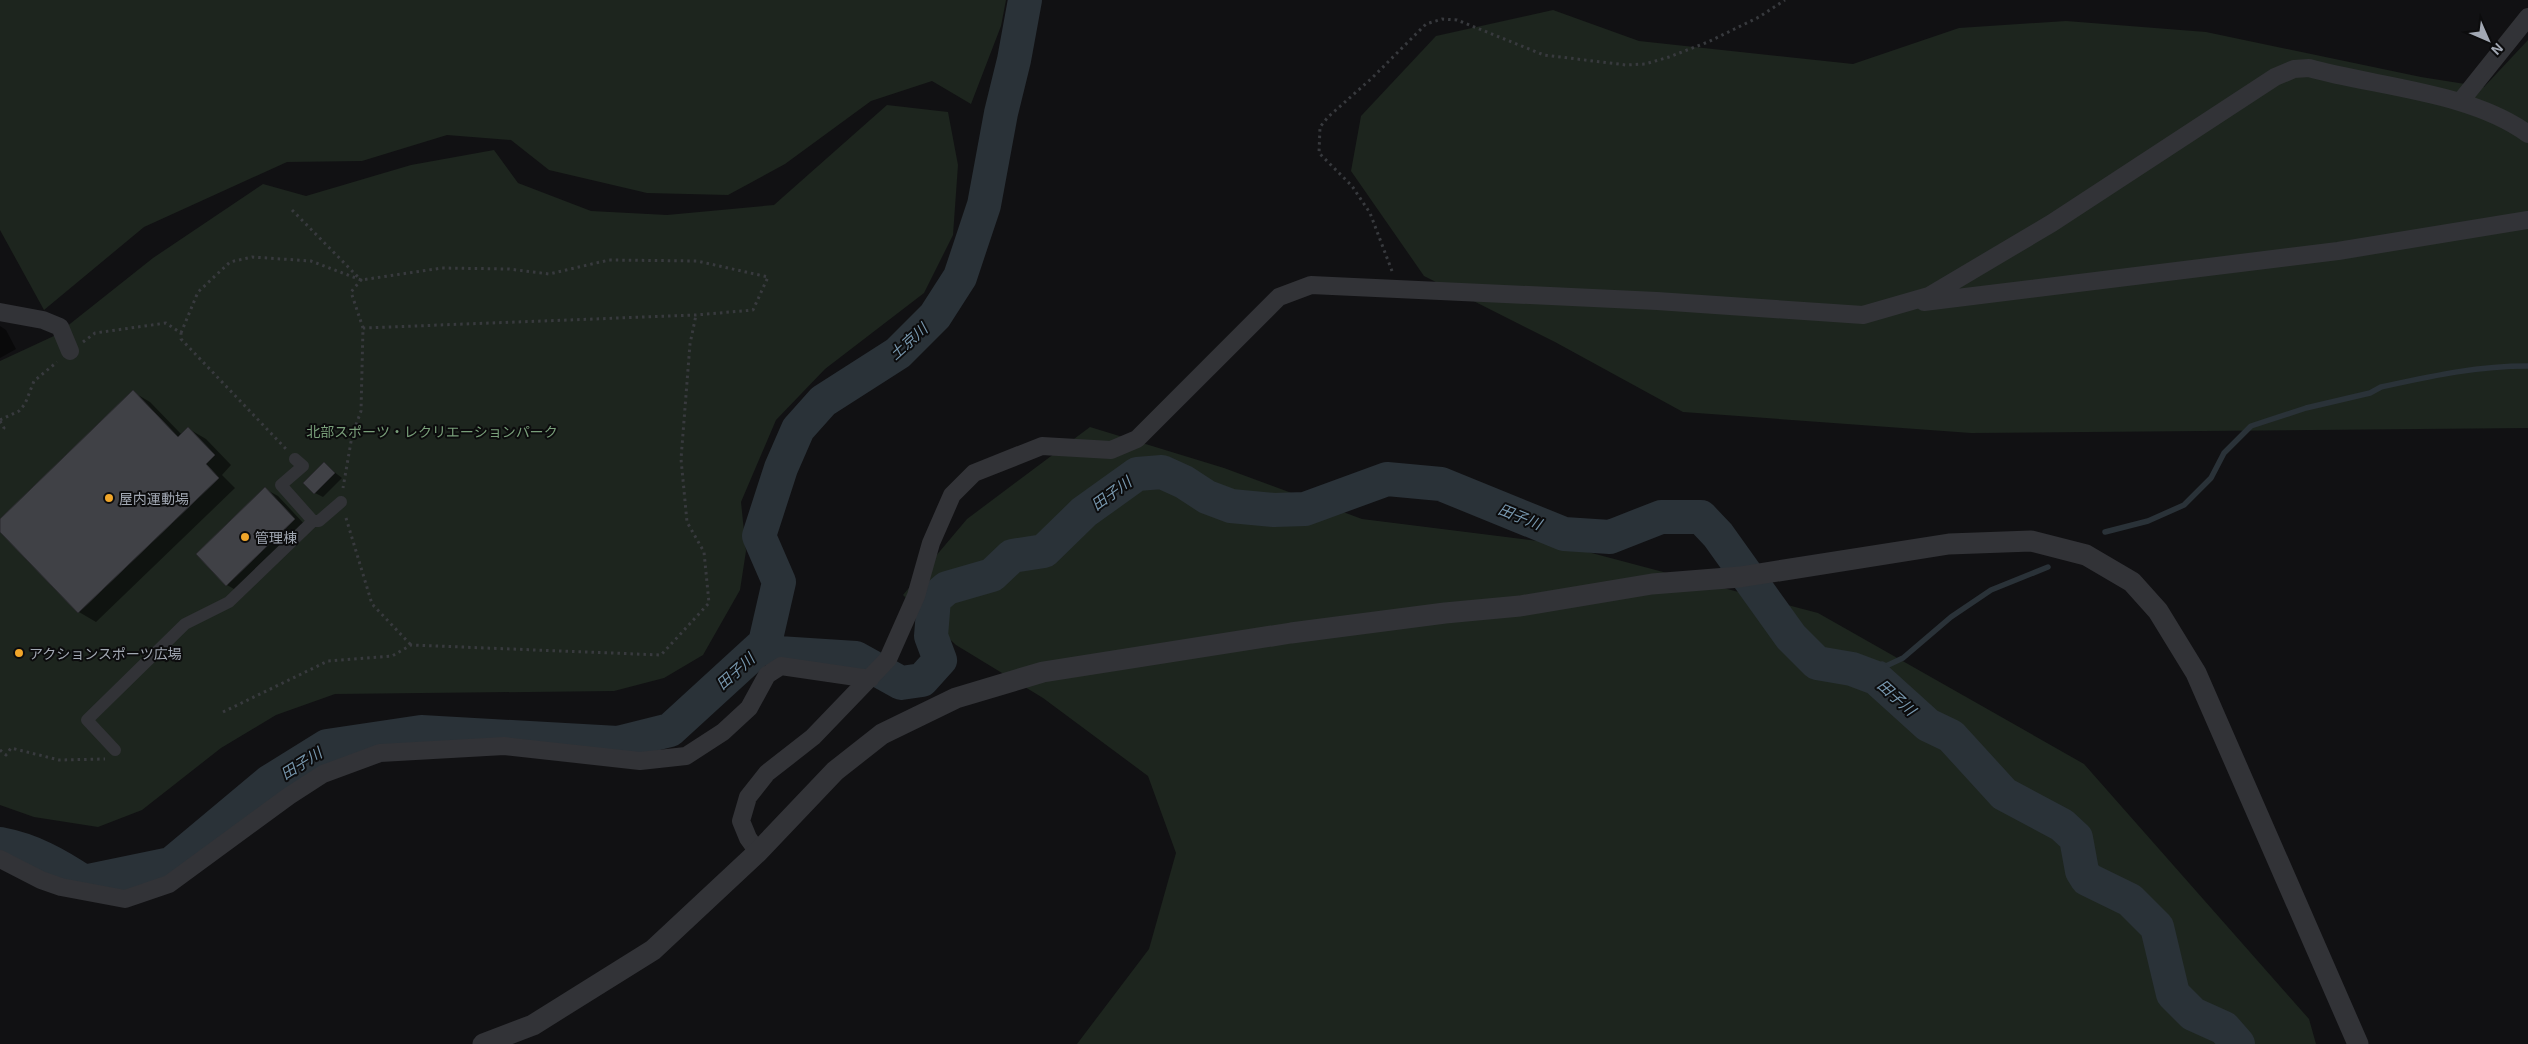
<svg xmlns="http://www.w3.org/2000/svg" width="2528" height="1044" font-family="'Exo 2','Noto Sans JP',sans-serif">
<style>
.green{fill:#1d251e}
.shadow{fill:#0007}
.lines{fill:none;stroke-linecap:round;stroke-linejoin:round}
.stream{stroke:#2a3238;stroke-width:5.5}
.river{stroke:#2a3238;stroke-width:34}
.building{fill:#404146;stroke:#2b2b2f}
.path{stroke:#383a3e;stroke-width:3;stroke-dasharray:2.5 4;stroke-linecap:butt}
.pedestrian{stroke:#323337;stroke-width:12}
.minor{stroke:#323337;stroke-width:18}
.tertiary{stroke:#323337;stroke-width:21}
.poi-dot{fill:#f1a62a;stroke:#0c0c0d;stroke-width:2}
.labels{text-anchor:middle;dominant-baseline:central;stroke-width:4;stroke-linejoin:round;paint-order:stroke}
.park-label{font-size:14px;fill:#799f7a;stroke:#0c0c0d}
.poi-label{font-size:14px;fill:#a2a8b3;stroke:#0c0c0d;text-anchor:start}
.water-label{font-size:15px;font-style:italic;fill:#7898af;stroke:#0c0c0d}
</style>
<rect width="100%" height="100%" fill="#111113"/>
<path class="green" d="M0 0H1006L1001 26 971 104 932 81 871 101 785 164 728 195 647 193 549 170 511 140 447 135 362 161 287 162 144 227 44 310 0 230Z
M1553 10 1639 41 1853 64 1959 28 2066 21 2206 32 2421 77 2484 87 2528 40V428L1971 433 1683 412 1555 342 1424 276 1351 171 1361 116 1436 36Z
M887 105 948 112 958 165 953 235 924 293 825 369 776 420 741 502 746 551 740 590 703 655 664 678 614 691 335 694 276 715 221 748 142 810 98 827 34 817 0 805V361L56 335 153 258 263 184 306 196 411 165 494 150 518 183 591 211 667 215 774 205Z
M1090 427 1224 468 1362 519 1554 543 1818 613 2084 764 2309 1019 2316 1044H1077L1149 949 1176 853 1148 776 1043 698 956 645 903 595 967 519Z"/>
<path class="shadow" d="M0 326 6 330 16 349 0 358Z
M133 392 150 402 182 435 189 429 206 439 231 465 222 475 235 488 96 622 79 612 0 531V521Z
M324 464 342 478 323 497 315 493Z
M265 489 278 496 307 527 239 592 227 585Z"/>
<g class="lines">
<path class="stream" d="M2105 532 2148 521 2184 505 2211 478 2224 453 2251 426 2306 408 2370 393 2381 387C2432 376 2476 366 2528 366
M1867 674 1882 664 1886 666 1903 658 1951 617 1991 590 2048 567"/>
<path class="river" d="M765 643 778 653 856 658 901 683 922 680 940 660 931 636 934 599 947 588 992 575 1012 556 1044 551 1084 512 1137 474 1162 472 1184 482 1207 497 1231 506 1274 510 1305 509 1387 479 1441 484 1564 534 1610 537 1661 517H1701L1718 535 1791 637 1817 663 1852 669 1876 678 1928 725 1951 736 2004 794 2062 825 2076 838 2082 871 2087 879 2130 900 2157 927 2173 994 2193 1014 2224 1028 2238 1044
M765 643 779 582 759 536 781 468 798 429 823 401 898 353 935 316 960 277 984 205 1001 113 1014 60 1025 0
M0 844C32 850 57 864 84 882L171 864 269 782 327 746 421 732 618 743 670 730 765 643"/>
</g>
<path class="building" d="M133 390 178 437 188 427 215 455 206 464 219 478 78 613 0 532V519Z
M324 462 335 473 314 494 303 483Z
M265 487 295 519 226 586 196 554Z"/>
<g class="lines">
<path class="path" d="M292 210 361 280 351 292 363 328
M1392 271 1370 213 1352 186 1319 153 1320 127 1328 117 1372 78 1426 24 1442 19 1457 20 1544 55 1626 65 1645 64 1669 57 1708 42 1759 17 1785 0
M181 333 198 292 230 262 252 257 311 261 361 280 442 268 509 269 549 274 609 260 697 261 768 277 753 310 696 315 363 328 361 411 352 436 343 488
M83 342 95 333 166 323 181 333V339L286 449
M0 420 19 411 25 404 34 381 57 362
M0 421 4 428 0 431
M346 518 372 604 411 645
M223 712 328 661 392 656 411 645 661 655 709 603 704 552 687 522 681 459 690 344 696 315
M0 750 6 755 11 748 59 760 105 759"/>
<path class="pedestrian" d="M313 521H319L341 502
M115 750 87 720 185 624 229 602 313 521 281 485 303 466 295 459"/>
<path class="minor" d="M2460 102 2528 17
M1924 302 2338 251 2528 220
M0 312 43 320 60 327 70 351
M758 852 748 838 741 821 748 797 767 773 813 737 888 659 916 596 931 543 952 495 974 473 1042 446 1111 450 1137 439 1279 297 1311 285 1657 301 1863 315 1929 296 2052 223 2275 77 2294 69 2309 68C2377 87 2471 92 2528 134
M0 859 41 880 61 887 125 899 169 884 289 796 323 774 380 753 504 746 640 761 686 756 723 732 749 708 767 675 781 666 870 679"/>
<path class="tertiary" d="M483 1044 533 1025 653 950 758 852 835 771 882 734 956 698 1043 672 1291 633 1445 613 1520 606 1652 584 1740 577 1949 544 2031 541 2086 555 2132 582 2158 611 2196 673 2358 1044"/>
</g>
<g class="poi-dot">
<circle cx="109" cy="498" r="5"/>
<circle cx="245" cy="537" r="5"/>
<circle cx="19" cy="653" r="5"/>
</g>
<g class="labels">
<g class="park-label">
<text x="432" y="431">北部スポーツ・レクリエーションパーク</text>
</g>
<g class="poi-label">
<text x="119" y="498">屋内運動場</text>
<text x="255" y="537">管理棟</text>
<text x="29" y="653">アクションスポーツ広場</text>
</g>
<g class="water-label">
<text transform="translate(908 341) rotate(-42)">土京川</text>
<text transform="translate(1111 493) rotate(-36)">田子川</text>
<text transform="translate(1520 516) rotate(22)">田子川</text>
<text transform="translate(735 671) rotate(-42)">田子川</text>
<text transform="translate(1897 697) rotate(42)">田子川</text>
<text transform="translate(301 763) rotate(-32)">田子川</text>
</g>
</g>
<g transform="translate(2488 40) rotate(135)" stroke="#0c0c0d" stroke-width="4" paint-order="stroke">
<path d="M0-4L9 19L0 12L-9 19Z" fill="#a2a8b3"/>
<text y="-8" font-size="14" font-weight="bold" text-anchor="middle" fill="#a2a8b3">N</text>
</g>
</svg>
